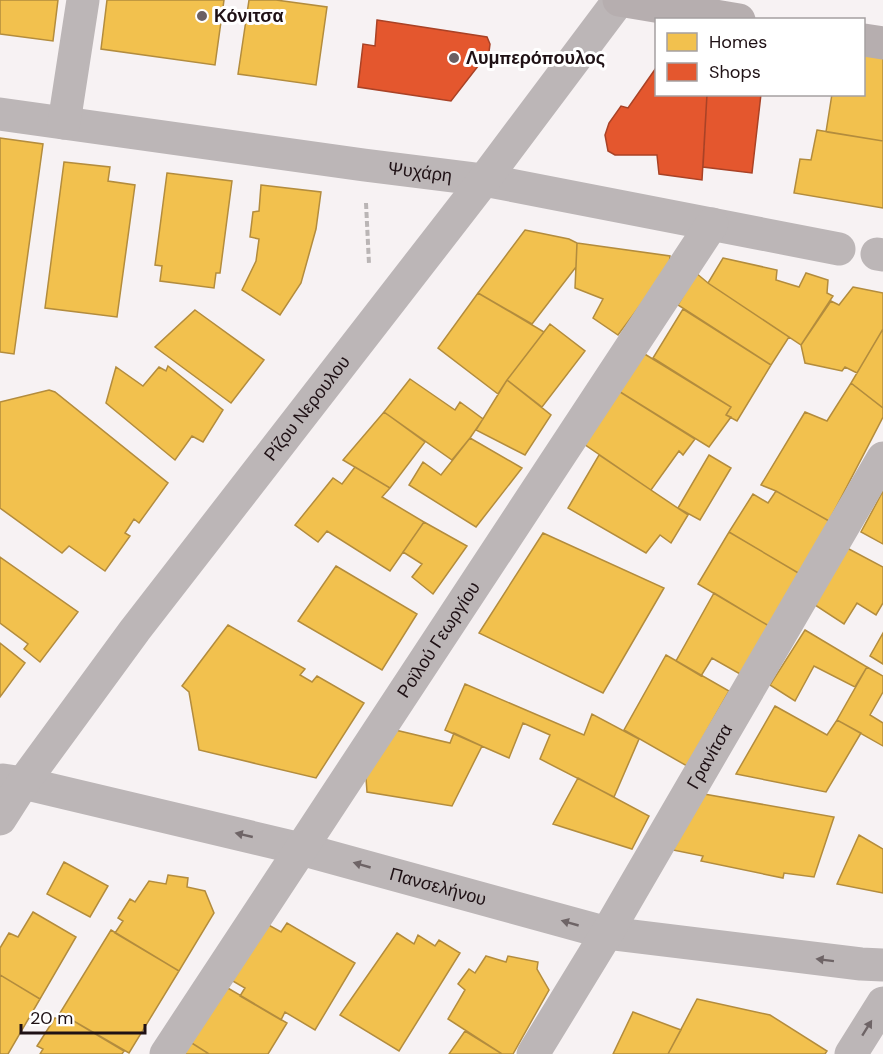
<svg xmlns="http://www.w3.org/2000/svg" width="883" height="1054" font-family="'DM Sans',sans-serif">
<style>
.homes{fill:#f2c14e;stroke:#b38c3d;stroke-width:1.5}
.shops{fill:#e4572e;stroke:#a94226;stroke-width:1.5}
.lines{fill:none;stroke-linecap:round;stroke-linejoin:round}
.path{stroke:#bab5b5;stroke-width:4;stroke-dasharray:6 3;stroke-linecap:butt}
.minor{stroke:#bcb6b7;stroke-width:33}
.major{stroke:#b6aeaf;stroke-width:33}
.oneway{fill:#6e6466}
.poi-dot{fill:#6b6063;stroke:#fff;stroke-width:2}
.labels{text-anchor:middle;dominant-baseline:central;stroke-width:6;stroke-linejoin:round;paint-order:stroke}
.poi-label{font-size:18px;font-weight:bold;fill:#1f1115;stroke:#fff;text-anchor:start}
.street-label{font-size:18px;fill:#1f1115;stroke:#fff}
</style>
<rect width="100%" height="100%" fill="#f7f2f3"/>
<path class="homes" d="M0 0H58L53 41 0 34Z
M107 0H224L215 65 101 49Z
M249 0H276L327 7 316 85 238 74Z
M864 54 883 57V141L826 132 832 94H864Z
M817 130 883 141V208L794 193 800 159 811 160Z
M0 138 43 144 14 354 0 352Z
M64 162 110 167 108 181 135 185 117 317 45 308Z
M167 173 232 181 220 273H216L214 288 160 281 162 266 155 265Z
M261 185 321 192 316 229 301 283 280 315 242 290 256 261 259 239 250 237 253 212 259 211Z
M525 230 569 239 577 243 576 267 532 324 478 293Z
M577 243 670 256 669 267 618 335 593 318 603 299 575 288Z
M723 258 777 270 776 280 799 287 806 273 828 280 827 293 833 296 801 345 708 283Z
M696 273 708 283 789 337 771 365 678 305Z
M853 287 883 293V329L857 373 845 367 842 371 805 363 801 345 831 301 839 305Z
M478 293 544 332 507 380 498 394 438 348Z
M683 309 771 365 737 421 726 415 731 407 653 358Z
M195 310 264 360 231 403 155 347Z
M550 324 585 351 542 407 507 380Z
M883 329V408L851 383Z
M643 353 731 407 726 415 731 417 709 447 617 390Z
M168 366 223 410 203 442 192 436 175 460 106 403 116 367 143 386 159 367 166 371Z
M410 379 455 410 460 402 483 419 470 438 452 460 384 412Z
M507 380 551 415 525 455 476 430Z
M851 383 883 408V417L829 521 776 491 761 485 805 412 827 421Z
M49 390 55 392 168 483 139 523 134 519 125 533 130 536 105 571 69 546 62 553 0 508V402Z
M617 390 695 439 683 455 679 451 651 490 581 442Z
M384 412 425 442 390 488 343 460Z
M470 438 522 468 476 527 409 485 423 462 441 475Z
M599 455 688 515 671 543 660 535 646 553 568 508Z
M709 455 731 468 700 520 678 508Z
M355 467 390 488 382 497 424 522 390 571 327 531 318 542 295 525 333 478 342 484Z
M776 491 829 521 800 574 729 532 753 494 768 503Z
M883 491V544L861 532Z
M424 522 467 546 433 594 412 577 422 564 403 552Z
M729 532 800 574 769 626 698 584Z
M543 533 664 588 603 693 479 633Z
M847 548 883 567V603L876 615 857 603 844 624 812 603Z
M0 557 78 612 40 662 24 649 28 644 0 623Z
M336 566 417 614 382 670 298 621Z
M714 593 769 626 740 674 712 658 701 676 676 661Z
M228 625 305 669 300 675 312 682 317 676 364 703 316 778 199 750 189 692 182 686Z
M805 630 867 667 855 687 814 666 795 701 770 685Z
M883 633V664L870 656Z
M0 643 25 663 0 697Z
M666 655 729 691 687 766 624 730Z
M867 667 883 676V692L870 715 883 723V746L837 720Z
M465 684 584 735 592 714 639 739 614 797 540 759 550 735 523 723 509 758 445 730Z
M775 706 827 735 837 720 861 733 826 792 736 774Z
M387 728 450 743 454 733 482 746 452 806 367 792 366 778Z
M578 778 649 816 632 849 553 824Z
M704 794 834 817 814 877 784 873 783 878 701 861 703 856 673 850Z
M859 835 883 849V893L837 884Z
M64 862 108 886 90 917 47 894Z
M168 875 188 878 187 887 205 891 214 913 179 971 115 933 123 921 118 918 130 899 135 902 149 881 166 884Z
M33 912 76 937 40 999 0 975V948L9 933 18 937Z
M265 923 281 932 287 923 355 963 315 1030 285 1012 281 1020 240 996 245 988 231 980Z
M111 930 179 971 129 1053 60 1013Z
M397 933 414 944 418 935 435 946 439 940 460 953 399 1051 340 1015Z
M486 956 506 962 508 956 538 962 537 969 549 990 513 1054H502L448 1019 465 990 458 984 469 969 475 973Z
M0 975 40 999 8 1054H0Z
M226 987 287 1023 268 1054H209L187 1040Z
M697 999 770 1015 827 1051 825 1054H668Z
M633 1012 681 1030 668 1054H613Z
M67 1017 124 1051 122 1054H40L43 1049 37 1046 55 1018 64 1021Z
M465 1031 502 1054H449Z
M187 1040 209 1054H179Z"/>
<path class="shops" d="M377 20 487 37 490 44 489 52 451 101 358 87 363 44 375 46Z
M656 68V94H707L702 180 659 174 657 155H615L608 151 605 135 609 123 621 106 628 108Z
M707 94H761L752 173 703 167Z"/>
<g class="lines">
<path class="path" d="M366 203 369 264"/>
<g class="minor">
<path id="s1" d="M0 114 364 165 484 180 839 249"/>
<path d="M64 123 83 0"/>
<path d="M877 254 883 255"/>
<path id="s2" d="M3 780 23 783 301 849 607 933 861 964 883 965"/>
<path id="s3" d="M0 819 23 783 135 630 484 180 619 0"/>
<path id="s4" d="M166 1054 712 224"/>
<path id="s5" d="M533 1054 607 933 883 458"/>
<path d="M851 1054 883 1003"/>
</g>
<path class="major" d="M619 0 739 20
M864 40 883 43"/>
</g>
<defs><path id="oneway-solid" d="M-6-.8H1V-3.2L6.5 0L1 3.2V.8H-6Z" transform="scale(1.5)"/></defs>
<g class="oneway">
<use href="#oneway-solid" transform="translate(244 835) rotate(-167)"/>
<use href="#oneway-solid" transform="translate(362 865) rotate(-164)"/>
<use href="#oneway-solid" transform="translate(570 923) rotate(-164)"/>
<use href="#oneway-solid" transform="translate(825 960) rotate(-173)"/>
<use href="#oneway-solid" transform="translate(867 1028) rotate(-58)"/>
</g>
<g class="poi-dot">
<circle cx="202" cy="16" r="6"/>
<circle cx="454" cy="58" r="6"/>
</g>
<g class="labels">
<g class="poi-label">
<text x="214" y="16">Κόνιτσα</text>
<text x="466" y="58">Λυμπερόπουλος</text>
</g>
<g class="street-label">
<text stroke="none"><textPath href="#s1" startOffset="424">Ψυχάρη</textPath></text>
<text stroke="none"><textPath href="#s3" startOffset="513">Ρίζου Νερουλου</textPath></text>
<text stroke="none"><textPath href="#s4" startOffset="496">Ροϊλού Γεωργίου</textPath></text>
<text stroke="none"><textPath href="#s5" startOffset="346">Γρανίτσα</textPath></text>
<text stroke="none"><textPath href="#s2" startOffset="448">Πανσελήνου</textPath></text>
</g>
</g>
<rect x="655" y="18" width="210" height="78" fill="#ffffff" stroke="#a5a0a1" stroke-width="1.5"/>
<rect x="667" y="33" width="30" height="18" fill="#f2c14e" stroke="#a5a0a1" stroke-width="1.5"/>
<text x="709" y="48" font-size="18" fill="#1f1115">Homes</text>
<rect x="667" y="63" width="30" height="18" fill="#e4572e" stroke="#a5a0a1" stroke-width="1.5"/>
<text x="709" y="78" font-size="18" fill="#1f1115">Shops</text>
<path d="M21 1024v9h124v-9" fill="none" stroke="#1f1115" stroke-width="3"/>
<text x="30" y="1024" font-size="18" fill="#1f1115" stroke="#ffffff" stroke-width="4.5" paint-order="stroke">20 m</text>
</svg>
